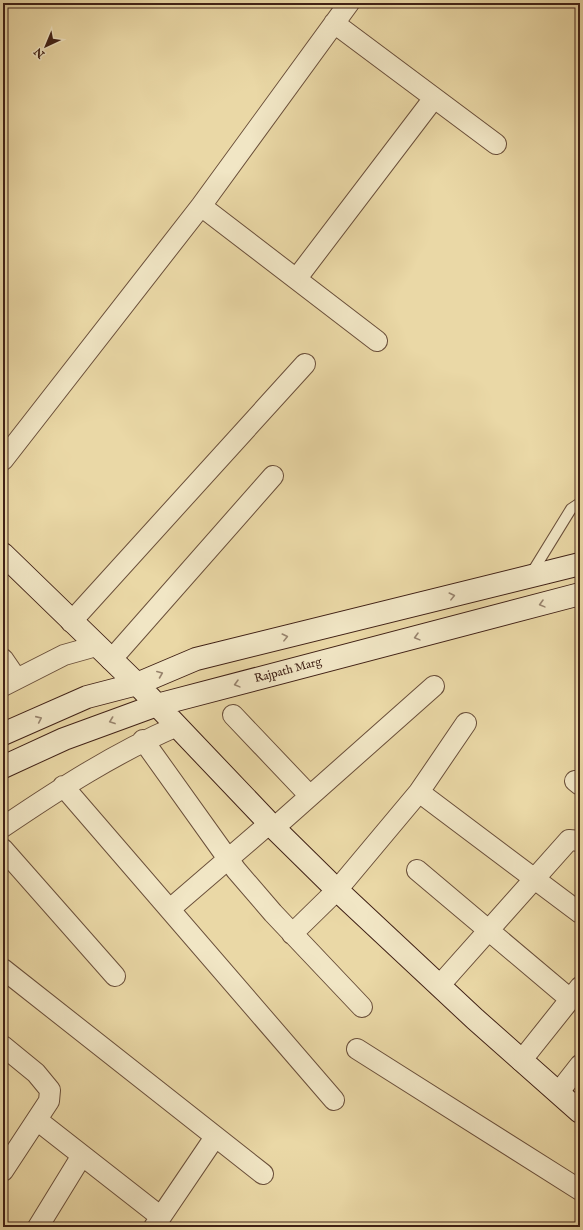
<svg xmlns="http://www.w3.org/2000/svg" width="583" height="1230" font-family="'IM FELL English',serif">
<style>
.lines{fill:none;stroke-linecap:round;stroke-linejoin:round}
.lane-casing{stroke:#6a4f3a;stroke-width:12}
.street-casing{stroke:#6a4f3a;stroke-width:22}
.secondary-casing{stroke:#402116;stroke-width:24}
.lane{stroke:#f1e6c5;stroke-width:10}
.street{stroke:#f1e6c5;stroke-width:20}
.secondary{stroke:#f1e6c5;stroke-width:22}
.oneway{stroke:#98846e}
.labels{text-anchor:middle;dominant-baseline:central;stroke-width:3;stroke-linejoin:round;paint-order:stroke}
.street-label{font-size:12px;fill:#402116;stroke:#f1e6c5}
</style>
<rect width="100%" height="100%" fill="#ead8a6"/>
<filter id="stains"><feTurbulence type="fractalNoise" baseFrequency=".005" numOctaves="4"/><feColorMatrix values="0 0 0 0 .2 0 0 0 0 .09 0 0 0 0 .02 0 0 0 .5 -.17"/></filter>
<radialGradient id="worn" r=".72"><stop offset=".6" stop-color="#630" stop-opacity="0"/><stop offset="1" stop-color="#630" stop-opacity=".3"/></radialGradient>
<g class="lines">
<defs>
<path id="lane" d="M531 574 571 509 580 503"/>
<path id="street" d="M334 23 496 144
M201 206 377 341
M297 278 434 98
M3 460 201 206 349 3
M71 622 305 364
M3 659 16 678
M111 660 273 476
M3 686 64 655 96 646
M233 715 310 796
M143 740 236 870 273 913 362 1007
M575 781 580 785
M63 786 334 1100
M419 792 580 913
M3 827C59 789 115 753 177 726
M274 828 434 686
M3 849 115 976
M417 870 570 999
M170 909 270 823
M292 934 337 890 419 792 466 723
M3 969 263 1174
M439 986 569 840 580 841
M3 1046 36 1073 50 1090 49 1101 3 1171
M357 1049 580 1190
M521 1061 580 987
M558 1093 580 1065
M37 1120 161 1217
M38 1227 81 1157
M154 1227 215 1137"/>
<path id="secondary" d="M3 554 137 684 274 828 337 890 475 1019 580 1112
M3 734 87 697 137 684 196 659 580 564
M3 767 64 739 157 705 580 594"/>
</defs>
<use href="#lane" class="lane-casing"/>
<use href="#street" class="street-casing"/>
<use href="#secondary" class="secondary-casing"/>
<use href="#lane" class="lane"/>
<use href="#street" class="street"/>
<use href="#secondary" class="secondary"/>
</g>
<defs><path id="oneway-chevron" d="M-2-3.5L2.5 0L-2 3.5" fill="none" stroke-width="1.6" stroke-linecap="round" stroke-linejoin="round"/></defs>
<g class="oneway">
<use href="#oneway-chevron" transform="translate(452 596) rotate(-14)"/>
<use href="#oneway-chevron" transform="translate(542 604) rotate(165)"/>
<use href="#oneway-chevron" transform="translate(285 637) rotate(-14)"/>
<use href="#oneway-chevron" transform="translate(417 637) rotate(165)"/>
<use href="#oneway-chevron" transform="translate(160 674) rotate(-22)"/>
<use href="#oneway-chevron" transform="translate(237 684) rotate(165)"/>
<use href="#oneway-chevron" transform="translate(39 719) rotate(-24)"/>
<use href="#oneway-chevron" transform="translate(112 721) rotate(160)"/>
</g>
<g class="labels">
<g class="street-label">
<text transform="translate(288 670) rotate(-15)">Rajpath Marg</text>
</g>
</g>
<rect width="583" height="1230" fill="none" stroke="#ead8a6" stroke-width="16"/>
<rect x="4" y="4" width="575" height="1222" fill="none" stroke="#402116" stroke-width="2"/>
<rect x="8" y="8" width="567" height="1214" fill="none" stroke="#402116"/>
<g transform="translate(46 46) rotate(224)" stroke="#f1e6c5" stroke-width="3" paint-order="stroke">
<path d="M0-3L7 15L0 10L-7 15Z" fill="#402116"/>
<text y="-6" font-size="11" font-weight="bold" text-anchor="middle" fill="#402116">N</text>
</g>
<rect width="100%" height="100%" filter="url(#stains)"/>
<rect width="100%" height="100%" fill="url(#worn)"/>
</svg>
